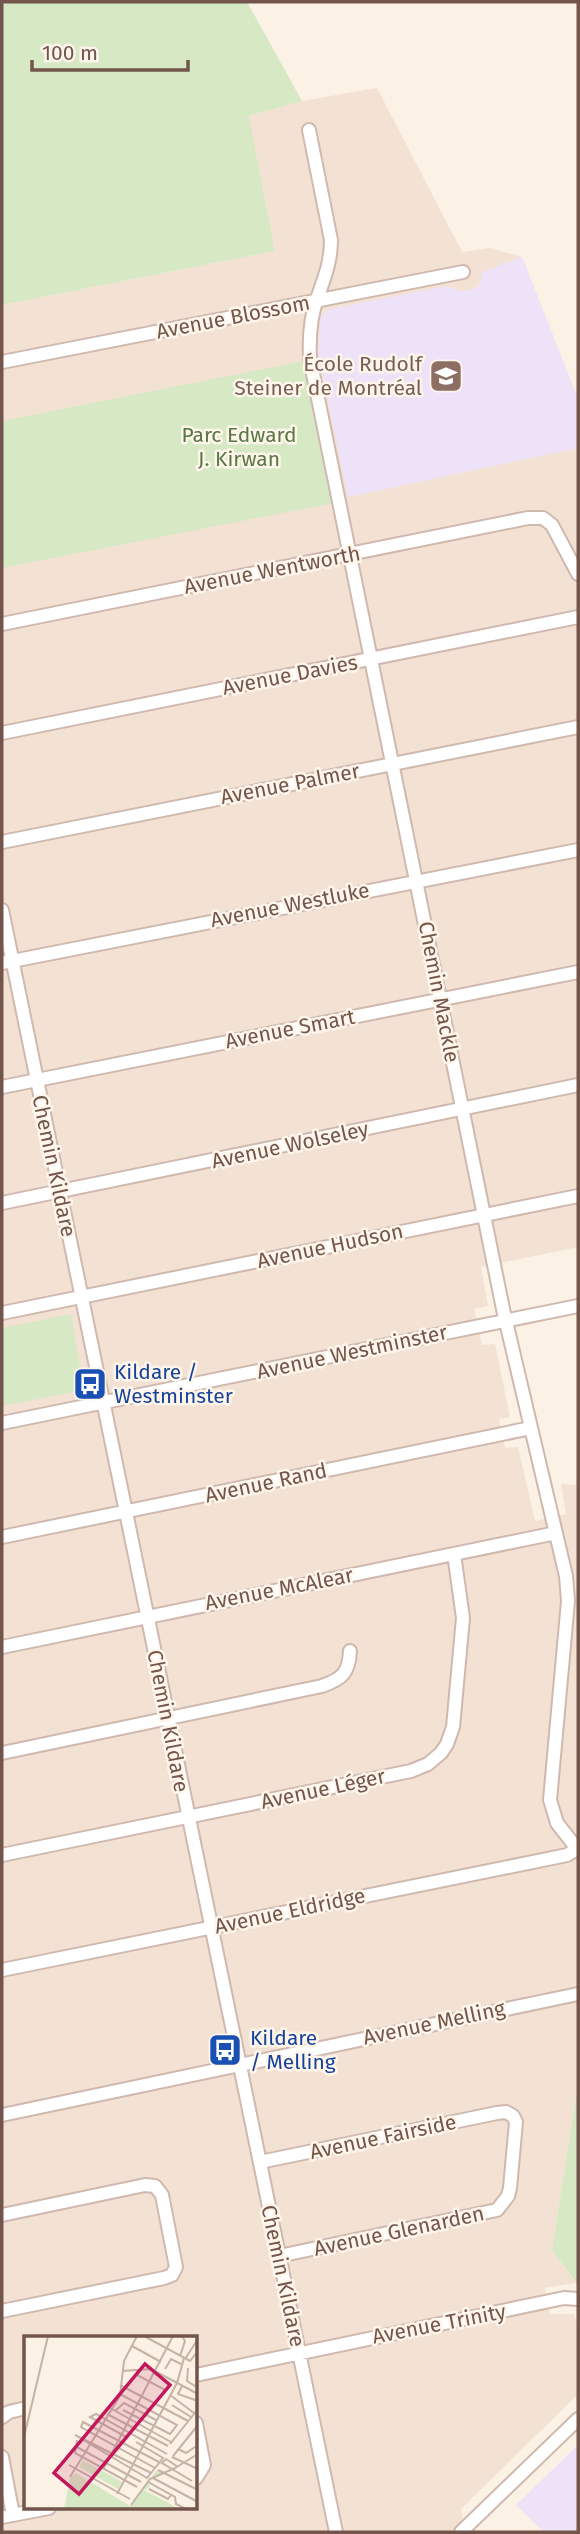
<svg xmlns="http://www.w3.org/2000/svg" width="580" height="2534" font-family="'Fira Sans',sans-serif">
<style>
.residential{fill:#f3e2d4;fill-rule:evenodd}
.education{fill:#eee2f8}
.green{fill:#d7e8c4}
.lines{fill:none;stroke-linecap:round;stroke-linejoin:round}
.minor-casing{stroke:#cfb9af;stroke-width:16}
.minor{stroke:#fff;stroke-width:12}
.labels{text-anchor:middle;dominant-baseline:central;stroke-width:5;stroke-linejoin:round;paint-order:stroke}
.street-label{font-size:21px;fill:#73554b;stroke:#fef5eb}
.education-label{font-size:21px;fill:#785e54;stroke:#fef5eb;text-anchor:end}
.park-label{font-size:21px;fill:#597843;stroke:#fef5eb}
.transit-label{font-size:21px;fill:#164399;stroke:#fef5eb;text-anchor:start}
.inset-road{fill:none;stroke:#c5b3a7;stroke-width:2}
.view{fill:#c2185b;fill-opacity:0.15;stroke:#c2185b;stroke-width:3.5}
.inset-edge{fill:none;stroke:#73554b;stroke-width:3.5}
</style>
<rect width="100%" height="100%" fill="#fbf1e5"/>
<path class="residential" d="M377 88 462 252 490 248 522 257 578 399V1247L481 1267 488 1306 474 1309 482 1345 495 1344 510 1417 499 1419 505 1448 518 1447 535 1521 566 1514 561 1484 578 1485V2083L552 2250 576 2283 545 2288 550 2314H574L578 2329V2394L461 2509 466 2532H2V305L275 251 249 116 302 101ZM26 2338H196V2508H26Z"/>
<path class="education" d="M522 257 578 399V448L348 497 318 352 321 316 330 309 446 286 460 291 472 290 481 283 482 272Z
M578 2445V2532H544L516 2505Z"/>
<path class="green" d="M2 2H247L302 101 249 116 275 251 2 305Z
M304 361 334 503 2 568V421Z
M71 1314 84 1390 2 1406V1328Z
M578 2083V2285L552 2250Z"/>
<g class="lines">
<defs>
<path id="minor" d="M309 130 331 240C331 263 324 278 317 299 310 318 309 338 310 359L503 1309 566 1576 568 1601 550 1800 557 1823 578 1850
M2 362 463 272
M2 624 528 518H543L552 525 578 574
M2 733 578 617
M2 842 578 727
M2 910 336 2532
M2 963 578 850
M2 1087 578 972
M2 1203 578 1085
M2 1313 578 1196
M2 1423 578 1306
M2 1537 531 1428
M2 1647 556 1533
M2 1753 322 1686C342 1679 349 1673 350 1651
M2 1855 411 1771 428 1764 441 1753 447 1744 453 1727 463 1618 454 1554
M2 1970 567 1855 577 1849
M2 2115 578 1994
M260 2162 497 2113 506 2112 513 2116 516 2122 510 2188 508 2196 497 2210 279 2256
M2 2215 145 2185 155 2186 162 2195 176 2267 172 2275 164 2278 2 2311
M196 2375 564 2298 578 2299
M2 2417 9 2412 26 2408
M196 2423 204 2465 196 2478
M2 2457 13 2515
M2 2517 49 2508
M461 2532 578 2419"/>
</defs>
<use href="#minor" class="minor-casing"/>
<use href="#minor" class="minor"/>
</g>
<defs>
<symbol id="school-square" viewBox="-11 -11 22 22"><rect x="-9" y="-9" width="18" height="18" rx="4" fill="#8d6e63" stroke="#fef5eb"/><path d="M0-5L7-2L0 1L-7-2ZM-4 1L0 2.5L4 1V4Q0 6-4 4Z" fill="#fff"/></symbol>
<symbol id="bus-square" viewBox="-11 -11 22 22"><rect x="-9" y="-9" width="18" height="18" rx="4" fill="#1a4fb4" stroke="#fef5eb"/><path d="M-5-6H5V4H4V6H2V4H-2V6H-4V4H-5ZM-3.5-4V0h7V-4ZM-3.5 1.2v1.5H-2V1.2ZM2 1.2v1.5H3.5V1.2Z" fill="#fff"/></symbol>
</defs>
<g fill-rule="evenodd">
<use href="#school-square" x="427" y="357" width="38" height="38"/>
<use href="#bus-square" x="71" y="1365" width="38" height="38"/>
<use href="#bus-square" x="206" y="2031" width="38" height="38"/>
</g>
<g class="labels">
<g class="street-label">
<text transform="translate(233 317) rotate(-11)">Avenue Blossom</text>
<text transform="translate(272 570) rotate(-11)">Avenue Wentworth</text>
<text transform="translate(290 675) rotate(-11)">Avenue Davies</text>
<text transform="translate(290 784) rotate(-11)">Avenue Palmer</text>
<text transform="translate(290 905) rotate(-11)">Avenue Westluke</text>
<text transform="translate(439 992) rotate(79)">Chemin Mackle</text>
<text transform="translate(290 1029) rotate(-11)">Avenue Smart</text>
<text transform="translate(290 1145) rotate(-12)">Avenue Wolseley</text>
<text transform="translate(54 1166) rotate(78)">Chemin Kildare</text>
<text transform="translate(330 1246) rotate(-12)">Avenue Hudson</text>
<text transform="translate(352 1352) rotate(-12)">Avenue Westminster</text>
<text transform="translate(266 1483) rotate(-12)">Avenue Rand</text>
<text transform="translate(279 1589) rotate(-11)">Avenue McAlear</text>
<text transform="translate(168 1721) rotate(79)">Chemin Kildare</text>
<text transform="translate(323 1789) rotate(-12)">Avenue Léger</text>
<text transform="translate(290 1911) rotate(-12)">Avenue Eldridge</text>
<text transform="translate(434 2023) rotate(-12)">Avenue Melling</text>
<text transform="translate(383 2137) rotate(-12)">Avenue Fairside</text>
<text transform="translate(399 2231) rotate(-12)">Avenue Glenarden</text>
<text transform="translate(283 2276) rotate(78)">Chemin Kildare</text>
<text transform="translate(439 2324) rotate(-11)">Avenue Trinity</text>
</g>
<g class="education-label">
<text x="422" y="364">École Rudolf<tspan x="422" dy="24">Steiner de Montréal</tspan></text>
</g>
<g class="park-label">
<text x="239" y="435">Parc Edward<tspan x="239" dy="24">J. Kirwan</tspan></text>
</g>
<g class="transit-label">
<text x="114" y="1372">Kildare /<tspan x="114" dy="24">Westminster</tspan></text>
<text x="250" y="2038">Kildare<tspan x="250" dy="24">/ Melling</tspan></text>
</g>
</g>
<g transform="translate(24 2336)">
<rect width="173" height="173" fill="#fbf1e5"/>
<path d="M59 124 98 146 94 153 55 131ZM133 134 139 137 126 143 125 152 120 154 156 173H40L46 142 52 137 106 170Z" fill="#d7e8c4"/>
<path class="inset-road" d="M120 0 166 25 174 15M108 10 137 26M156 20 161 5 158 0M161 23 174 3M164 32 163 45 174 52M141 33 147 23 157 28M113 34V39L141 54 144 50M98 35 127 33 174 58M96 49 164 85M158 50 154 58 174 65M96 58 153 89 146 98 99 74M146 59 170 77M148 69 167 81M86 72 147 106M91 75 100 67 132 84M83 78 144 110M51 99 123 142 139 122 112 106M51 99 127 137M0 101 24 0M104 102 66 81 72 78 143 118M53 104 51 117 113 151M146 108 174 73M51 110 117 146M154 113 162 117 174 109M149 120 174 89M148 121 174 133M45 129 106 163M154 131 142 123 138 127 168 145M80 132 149 0M131 132 57 91 59 86 135 126M151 132 174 118M134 134 174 154M46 141 96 60 100 25 113 0M129 142 174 166M124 146 151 161 152 168 162 173M125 153 144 163 147 159M93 158 153 47 160 22M107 169 126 143 151 132"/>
<path class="view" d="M121 28 146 49 55 158 30 137Z"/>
<rect width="173" height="173" class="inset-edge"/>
</g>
<rect width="580" height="2534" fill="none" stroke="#73554b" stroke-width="7"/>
<path d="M32 60v10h156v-10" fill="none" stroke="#73554b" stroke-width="3.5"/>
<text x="42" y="60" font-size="21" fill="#73554b" stroke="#fef5eb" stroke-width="5" paint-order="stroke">100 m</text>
</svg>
